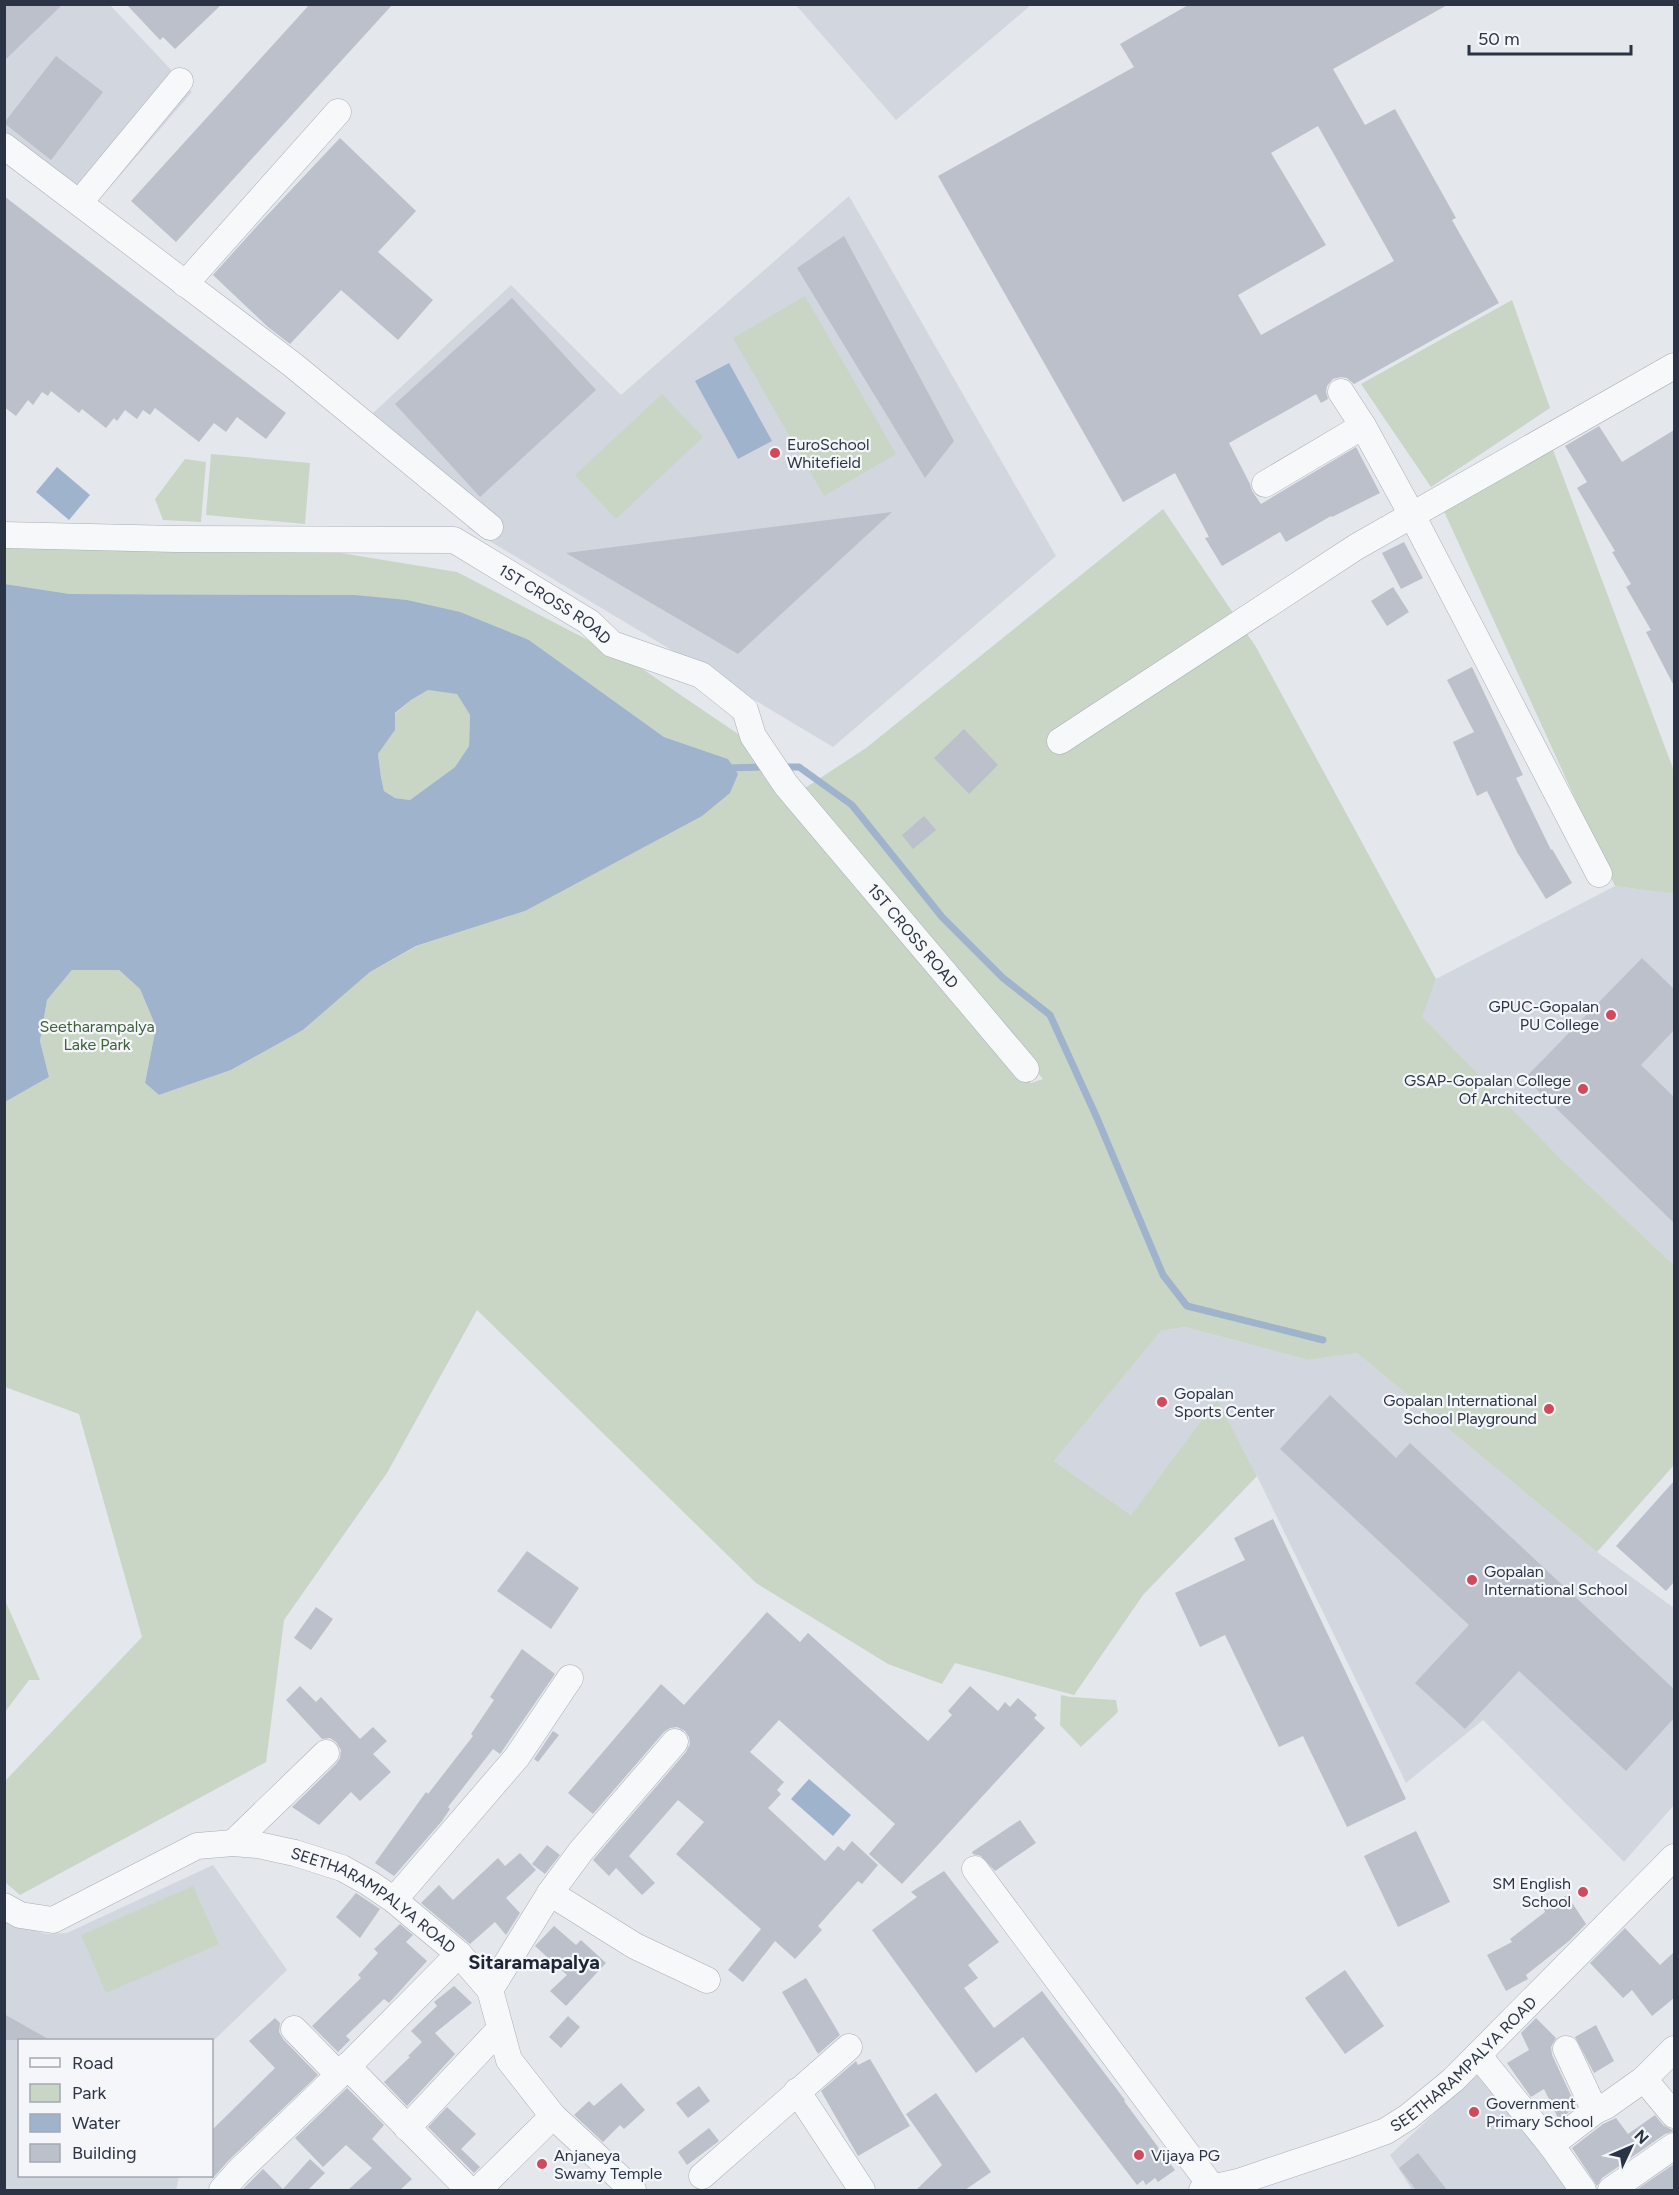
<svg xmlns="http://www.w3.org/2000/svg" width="1679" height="2195" font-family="Figtree,sans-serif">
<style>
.built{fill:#d2d6de}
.green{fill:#c9d6c5}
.water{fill:#9fb4cc;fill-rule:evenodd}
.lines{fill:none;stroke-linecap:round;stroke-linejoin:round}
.stream{stroke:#9fb4cc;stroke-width:7}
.building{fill:#bbc0ca;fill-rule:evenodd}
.minor-casing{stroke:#a9aeb7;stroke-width:27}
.minor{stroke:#f7f8fa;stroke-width:26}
.poi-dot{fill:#d1495b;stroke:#f4f6f9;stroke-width:2}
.labels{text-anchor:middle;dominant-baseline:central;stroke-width:4.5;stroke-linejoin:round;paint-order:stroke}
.poi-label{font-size:16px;fill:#2b3445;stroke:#f4f6f9;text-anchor:start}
.street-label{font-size:16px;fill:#2b3445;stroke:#f4f6f9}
.park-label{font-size:16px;fill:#3f6138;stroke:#f4f6f9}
.quarter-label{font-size:20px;font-weight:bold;fill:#1d2536;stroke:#f4f6f9}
</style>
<rect width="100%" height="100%" fill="#e4e7ec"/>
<path class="built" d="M5 5H110L192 92 99 200 5 133Z
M796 5H1031L896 120Z
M849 196 1056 556 833 747 468 528 488 510 373 413 511 285 621 395Z
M1615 886 1674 894V1265L1562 1160 1421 1017 1436 979Z
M1185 1327 1308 1360 1357 1353 1597 1552 1674 1608V1805L1624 1862 1483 1720 1406 1783 1257 1476 1217 1401 1131 1515 1054 1461 1161 1331Z
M213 1865 287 1970 212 2042 20 2040V2176H179L176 2190H5L4 1917 29 1929 46 1934 67 1933Z
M1481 2070 1567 2190H1412L1390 2155Z"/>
<path class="green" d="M805 296 896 454 824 496 733 338Z
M1512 300 1550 408 1431 487 1361 384Z
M662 394 703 437 616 519 575 475Z
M1553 450 1674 771V894L1615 886 1443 509Z
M211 454 310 463 305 524 206 515Z
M185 459 206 462 201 522 163 520 155 499Z
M1163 509 1256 647 1436 979 1422 1017 1562 1160 1674 1265V1465L1597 1552 1357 1353 1308 1360 1185 1327 1161 1331 1054 1461 1131 1515 1217 1400 1257 1476 1143 1595 1074 1695 955 1663 942 1684 888 1664 756 1583 477 1310 387 1473 284 1620 266 1762 20 1895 5 1882V1781L142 1637 79 1414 5 1387V1102L49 1077 40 1041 47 1000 72 970H119L140 989 156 1027 145 1083 159 1095 231 1070 303 1030 370 972 417 946 525 911 728 759 664 737 529 640 355 595 70 594 5 584V547H304L457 572 638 666 741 736 784 801 1031 1083 1043 1079 802 790 866 748Z
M428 690 457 693 470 715 469 746 455 767 410 800 395 798 384 791 381 777 378 754 395 730V714L411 700Z
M4 1598 40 1680H29L5 1712Z
M1061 1695 1071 1697 1116 1700 1118 1712 1081 1747 1060 1725Z
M193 1886 219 1944 106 1993 81 1935Z"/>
<path class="water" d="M729 363 772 441 738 459 695 381Z
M57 467 90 495 69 520 36 492Z
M5 584 70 594 355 595 407 600 460 612 529 640 664 737 728 759 738 774 730 793 702 816 525 911 416 946 370 972 303 1030 231 1070 159 1095 145 1083 156 1027 140 989 119 970H72L47 1000 40 1041 49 1077 5 1102ZM428 690 457 694 470 715 469 746 455 767 410 800 395 798 384 791 381 777 378 754 395 730V713L411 700Z
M809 1779 851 1815 833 1836 791 1799Z"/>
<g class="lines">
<path class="stream" d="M781 767H799L852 805 942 917 1003 978 1050 1015 1097 1118 1163 1275 1187 1306 1323 1340
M727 768 767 767"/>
</g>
<path class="building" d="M4 4H63L4 61Z
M126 4H222L175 49 163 37 160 40Z
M310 4H393L176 242 131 201Z
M1190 4H1449L1333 69 1365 125 1395 109 1456 218 1452 220 1499 303 1354 384 1347 378 1341 377 1333 379 1327 386 1326 392 1328 399 1321 403 1316 394 1229 443 1250 484 1252 491 1261 504 1356 447 1380 493 1332 517 1331 516 1286 542 1280 532 1222 566 1205 538 1209 537 1175 473 1123 502 938 176 1134 67 1120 44ZM1318 126 1394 261 1261 335 1238 295 1326 245 1271 153Z
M56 56 103 92 51 160 4 123Z
M340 138 416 211 378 252 433 300 398 340 341 290 290 344 268 327 213 275 258 225Z
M4 196 286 413 266 439 237 417 226 432 214 423 199 442 155 408 150 415 143 410 137 419 125 410 117 421 114 418 106 428 82 409 79 413 51 391 48 396 42 392 33 405 28 400 16 416 4 407Z
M844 236 954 441 925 478 797 268Z
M512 298 596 390 480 497 395 404Z
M1599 426 1622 462 1674 430V686L1646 632 1651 630 1626 587 1631 584 1612 552 1615 551 1577 488 1587 482 1565 446Z
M892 512 738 654 566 553Z
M1404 542 1423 578 1401 589 1382 553Z
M1393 587 1409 612 1387 626 1371 601Z
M1472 667 1523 775 1516 778 1551 850 1552 849 1572 883 1546 899 1517 852 1487 791 1477 796 1453 742 1474 732 1447 680Z
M964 729 998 765 969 794 934 758Z
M924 816 936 830 913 849 902 835Z
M1642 958 1674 989V1030L1641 1065 1674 1097V1223L1525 1078Z
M1330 1395 1396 1458 1410 1443 1674 1689V1718L1626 1771 1519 1671 1465 1729 1415 1683 1469 1625 1280 1449Z
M1674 1481V1582L1666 1591 1616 1546Z
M1273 1519 1406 1799 1347 1827 1303 1736 1279 1747 1225 1635 1200 1647 1175 1593 1245 1560 1234 1538Z
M527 1551 579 1588 551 1629 497 1591Z
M316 1607 333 1619 311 1650 294 1638Z
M767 1612 800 1642 808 1633 928 1741 952 1715 948 1711 970 1686 998 1711 1005 1702 1010 1707 1018 1698 1037 1715 1034 1718 1045 1728 902 1884 869 1854 895 1824 779 1720 750 1752 784 1782 777 1790 781 1794 768 1808 825 1861 838 1846 844 1851 852 1841 878 1865 862 1884 858 1881 818 1926 822 1930 795 1959 775 1941 743 1982 728 1970 761 1929 676 1854 704 1822 678 1800 629 1856 655 1883 642 1895 616 1868 609 1876 593 1860 686 1752 690 1744 689 1737 685 1731 677 1727 670 1728 664 1732 593 1814 568 1793 661 1684 684 1705Z
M522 1649 555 1674 500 1754 493 1749 448 1807 450 1809 442 1821 394 1876 375 1863 426 1792 428 1794 473 1736 471 1734 494 1700 490 1697Z
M300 1686 316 1702 321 1697 360 1739 373 1727 387 1741 373 1754 391 1772 360 1801 351 1792 319 1825 292 1807 336 1764 340 1758 341 1750 336 1742 330 1738 322 1739 286 1700Z
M553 1731 559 1735 538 1762 534 1759Z
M1020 1820 1036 1843 995 1871 981 1856 973 1854 972 1852Z
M1416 1831 1450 1902 1398 1927 1364 1856Z
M547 1845 560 1855 545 1874 532 1864Z
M520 1853 536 1870 506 1898 520 1913 506 1935 495 1922 470 1944 421 1903 439 1885 453 1900 498 1858 505 1866Z
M944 1871 999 1942 968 1965 978 1978 964 1988 994 2028 1042 1991 1125 2100 1124 2101 1175 2170 1158 2182 1155 2178 1146 2185 1143 2180 1137 2185 1023 2037 976 2073 872 1930 917 1897 911 1892Z
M356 1893 380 1909 360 1938 336 1917Z
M1567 1895 1586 1924 1569 1941 1526 1975 1528 1979 1506 1991 1487 1955 1512 1942 1510 1939 1545 1912 1544 1909Z
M400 1924 413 1935 406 1942 427 1961 389 2003 384 1999 346 2036 350 2040 338 2052 312 2026 361 1978 358 1975 378 1953 374 1949Z
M554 1926 576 1945 581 1940 606 1963 566 2006 550 1991 567 1975 535 1946Z
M1625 1928 1660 1965 1674 1952V1998L1652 2016 1632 1990 1623 1998 1590 1963Z
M1345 1970 1384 2026 1345 2054 1305 1998Z
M806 1978 840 2035 818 2054 782 1992Z
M454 1986 472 2003 435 2033 455 2054 407 2106 384 2082 410 2057 408 2056 422 2042 411 2031 437 2006 434 2002Z
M4 2014 50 2040H4Z
M568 2016 580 2027 561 2048 549 2037Z
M275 2018 280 2023 279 2032 283 2039 318 2075 229 2160 212 2179V2130L275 2068 249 2041Z
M1536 2018 1556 2038 1551 2047 1552 2055 1576 2106 1559 2120 1544 2089 1531 2097 1507 2063 1529 2050 1521 2033Z
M1596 2025 1614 2061 1594 2073 1575 2037Z
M870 2059 910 2126 858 2156 821 2091 856 2061 858 2065Z
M621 2083 645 2110 624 2129 620 2125 603 2142 574 2115 589 2101 594 2106Z
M699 2086 710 2101 688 2118 676 2103Z
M347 2088 384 2125 372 2139 412 2179 400 2190H348L372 2168 346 2145 323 2167 295 2138Z
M936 2093 991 2172 965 2190H916L942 2165 906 2114Z
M447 2107 476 2134 461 2149 480 2167 474 2173 428 2127Z
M1655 2115 1663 2125 1674 2131 1665 2134 1602 2178 1597 2186 1572 2148 1603 2124 1616 2118 1628 2134Z
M709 2128 719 2141 687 2165 678 2152Z
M1418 2153 1447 2190H1416L1399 2168Z
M310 2159 325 2173 308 2190H242L263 2169 283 2189Z
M1674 2164V2190H1636Z"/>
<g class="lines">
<defs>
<g id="minor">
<path d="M4 146 293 365 490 527"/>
<path d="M80 202 180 81"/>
<path d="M185 284 338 112"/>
<path d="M1341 392 1363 426"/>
<path d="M1265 484 1363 426 1412 515 1599 874"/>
<path id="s1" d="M4 535 176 539 454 540 589 622 612 644 701 675 745 710 753 736 786 785 1026 1069"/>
<path d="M1060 741 1356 547 1674 366"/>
<path d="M233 1843 326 1753"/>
<path d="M975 1869 1212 2187"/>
<path d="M550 1893 635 1946 707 1980"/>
<path d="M394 1900 517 1757 570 1678"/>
<path id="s2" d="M4 1906 20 1915 53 1920 197 1846 233 1843 258 1845 295 1853 342 1868 369 1883 394 1900 459 1954 490 1990 509 2060 553 2116 633 2190"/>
<path d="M490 1990 550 1893 581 1851 675 1742"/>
<path d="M294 2029 339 2075"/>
<path d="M1566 2049 1595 2111"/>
<path d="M1478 2055 1551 2145 1583 2190"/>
<path d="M347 2066 469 2190"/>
<path d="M1644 2079 1674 2115"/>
<path d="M797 2091 862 2190"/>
<path d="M407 2128 500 2029"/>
<path d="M1551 2145 1595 2111 1606 2106 1644 2079 1674 2049"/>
<path d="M702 2176 849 2047"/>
<path d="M222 2190 239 2171 339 2075 459 1954"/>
<path d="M478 2190 553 2116"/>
<path id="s3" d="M1202 2190 1238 2182 1345 2146 1386 2131 1408 2117 1453 2080 1674 1857"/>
<path d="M1611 2190 1674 2146"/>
</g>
</defs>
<use href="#minor" class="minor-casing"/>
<use href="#minor" class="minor"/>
</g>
<g class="poi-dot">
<circle cx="775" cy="453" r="6"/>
<circle cx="1611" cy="1015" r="6"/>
<circle cx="1583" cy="1089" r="6"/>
<circle cx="1162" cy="1402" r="6"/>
<circle cx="1549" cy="1409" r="6"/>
<circle cx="1472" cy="1580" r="6"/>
<circle cx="1583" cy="1892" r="6"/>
<circle cx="1474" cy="2112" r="6"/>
<circle cx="1139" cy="2155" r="6"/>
<circle cx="542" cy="2164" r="6"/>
</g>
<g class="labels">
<g class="poi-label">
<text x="787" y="444">EuroSchool<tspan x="787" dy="18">Whitefield</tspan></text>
<text x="1599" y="1006" text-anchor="end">GPUC-Gopalan<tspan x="1599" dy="18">PU College</tspan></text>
<text x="1571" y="1080" text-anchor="end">GSAP-Gopalan College<tspan x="1571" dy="18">Of Architecture</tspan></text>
<text x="1174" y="1393">Gopalan<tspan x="1174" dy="18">Sports Center</tspan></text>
<text x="1537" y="1400" text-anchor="end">Gopalan International<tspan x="1537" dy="18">School Playground</tspan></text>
<text x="1484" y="1571">Gopalan<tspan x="1484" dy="18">International School</tspan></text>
<text x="1571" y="1883" text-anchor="end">SM English<tspan x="1571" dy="18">School</tspan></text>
<text x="1486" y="2103">Government<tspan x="1486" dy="18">Primary School</tspan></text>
<text x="554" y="2155">Anjaneya<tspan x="554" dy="18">Swamy Temple</tspan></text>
<text x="1151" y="2155">Vijaya PG</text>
</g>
<g class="street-label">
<text stroke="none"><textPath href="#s1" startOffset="570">1ST CROSS ROAD</textPath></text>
<text stroke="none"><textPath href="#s1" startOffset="1074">1ST CROSS ROAD</textPath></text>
<text stroke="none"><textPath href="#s2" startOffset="405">SEETHARAMPALYA ROAD</textPath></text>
<text stroke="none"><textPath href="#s3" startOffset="296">SEETHARAMPALYA ROAD</textPath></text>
</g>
<g class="park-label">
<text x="97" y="1026">Seetharampalya<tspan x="97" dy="18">Lake Park</tspan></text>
</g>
<g class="quarter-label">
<text x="534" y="1962">Sitaramapalya</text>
</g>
</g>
<rect width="1679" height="2195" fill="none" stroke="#2b3445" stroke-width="12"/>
<rect x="18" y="2039" width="195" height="138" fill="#f4f6f9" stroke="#a4a8b1" stroke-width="1.5"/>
<rect x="30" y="2058" width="30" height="9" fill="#f7f8fa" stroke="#a4a8b1" stroke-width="1.5"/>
<text x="72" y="2069" font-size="18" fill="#2b3445">Road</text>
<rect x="30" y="2084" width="30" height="18" fill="#c9d6c5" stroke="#a4a8b1" stroke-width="1.5"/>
<text x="72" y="2099" font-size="18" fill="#2b3445">Park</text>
<rect x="30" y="2114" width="30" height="18" fill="#9fb4cc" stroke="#a4a8b1" stroke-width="1.5"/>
<text x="72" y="2129" font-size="18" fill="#2b3445">Water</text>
<rect x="30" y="2144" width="30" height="18" fill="#bbc0ca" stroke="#a4a8b1" stroke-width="1.5"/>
<text x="72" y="2159" font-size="18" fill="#2b3445">Building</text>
<g transform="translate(1631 2147) rotate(46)" stroke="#f4f6f9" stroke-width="4.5" paint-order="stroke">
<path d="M0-4.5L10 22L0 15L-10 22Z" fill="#2b3445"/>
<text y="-9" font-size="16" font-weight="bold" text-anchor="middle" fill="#2b3445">N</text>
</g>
<path d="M1469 45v9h162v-9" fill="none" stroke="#2b3445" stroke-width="3"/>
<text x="1478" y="45" font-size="18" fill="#2b3445" stroke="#f4f6f9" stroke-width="4.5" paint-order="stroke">50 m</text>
</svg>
